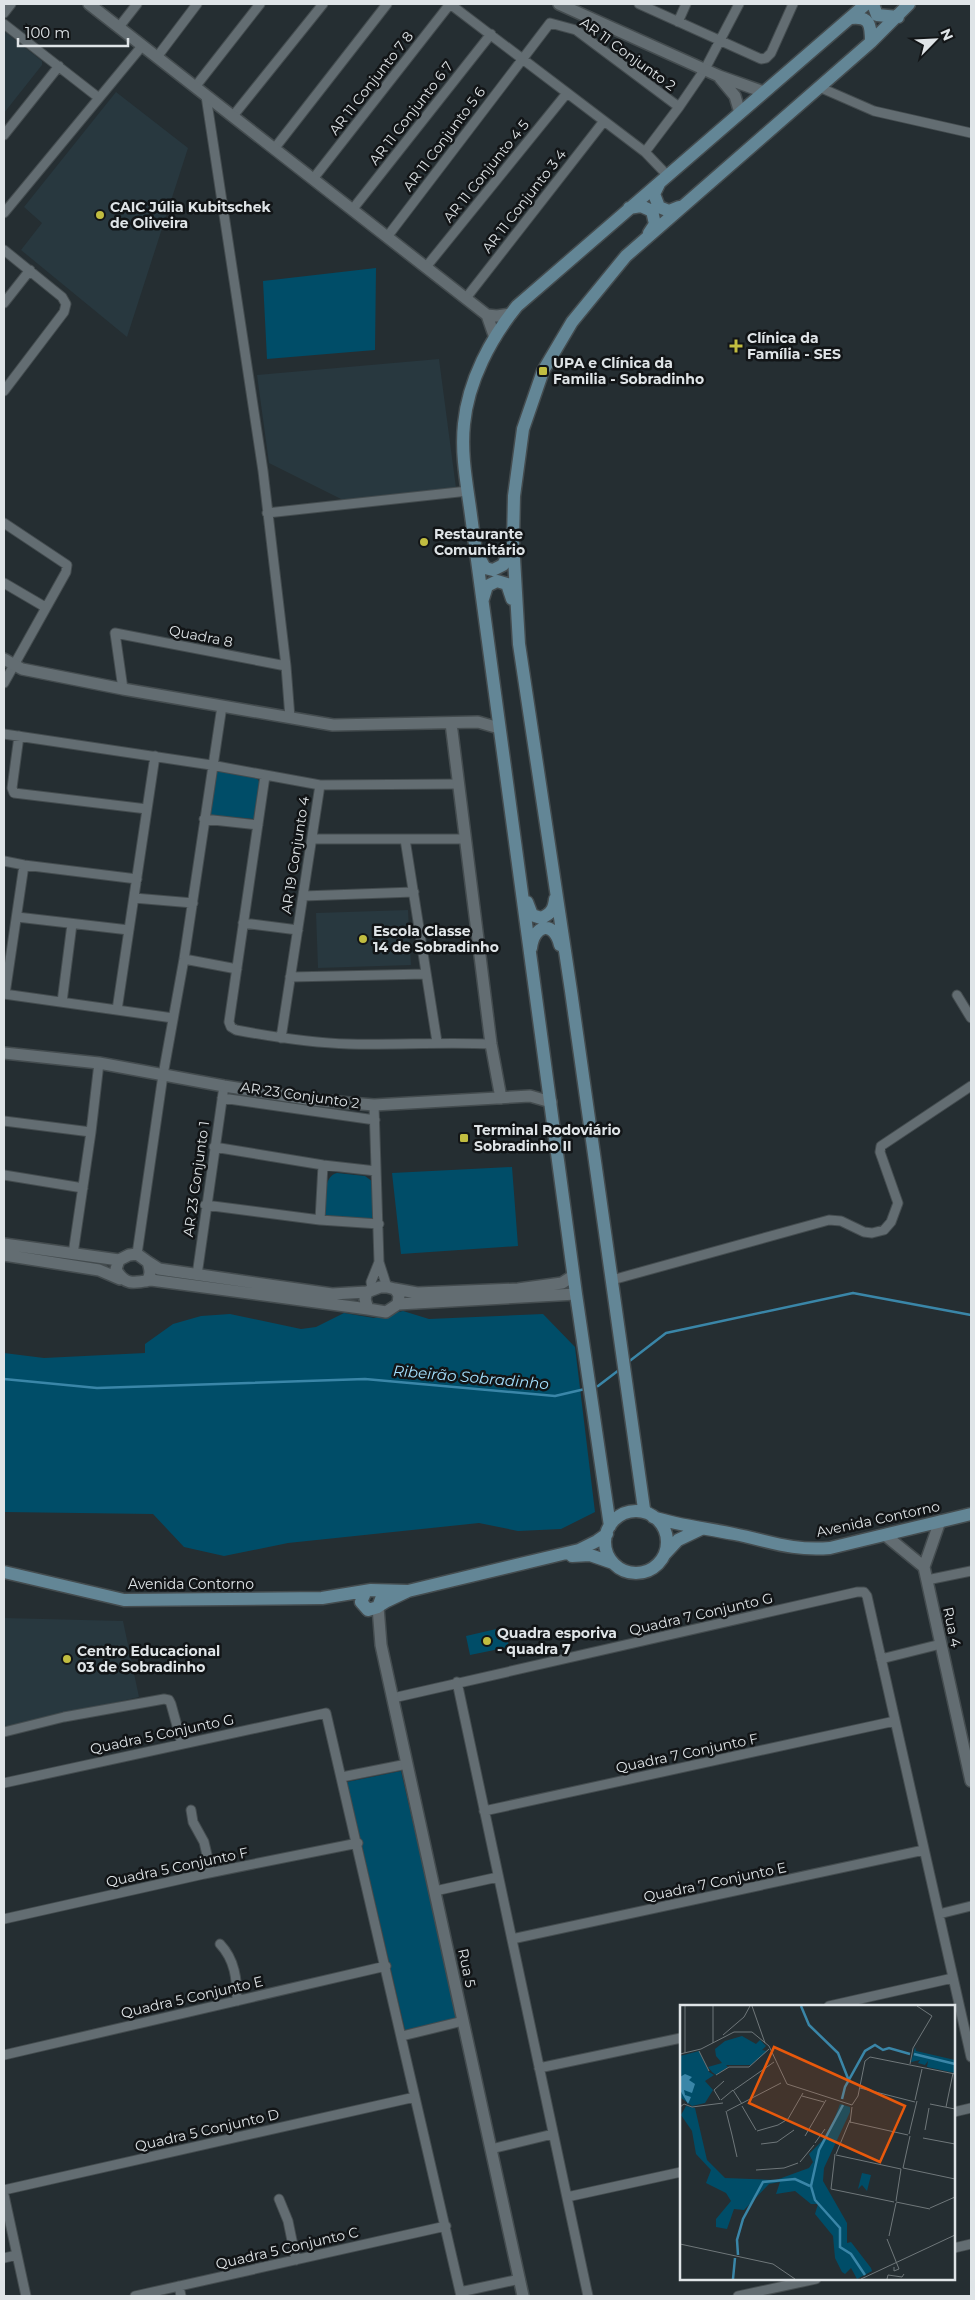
<svg xmlns="http://www.w3.org/2000/svg" width="975" height="2300" font-family="Montserrat,sans-serif">
<style>
.built{fill:#28383f}
.green{fill:#004d68}
.lines{fill:none;stroke-linecap:round;stroke-linejoin:round}
.stream{stroke:#3a86a8;stroke-width:2.5}
.minor-casing{stroke:#444c4f;stroke-width:11}
.tertiary-casing{stroke:#444c4f;stroke-width:14}
.secondary-casing{stroke:#444c4f;stroke-width:15}
.minor{stroke:#636d72;stroke-width:9}
.tertiary{stroke:#636d72;stroke-width:11}
.secondary{stroke:#638696;stroke-width:12}
.poi-dot{fill:#c1bd40;stroke:#121517;stroke-width:2}
.labels{text-anchor:middle;dominant-baseline:central;stroke-width:5;stroke-linejoin:round;paint-order:stroke}
.street-label{font-size:14px;fill:#dfe4e7;stroke:#121517}
.poi-label{font-size:14px;font-weight:bold;fill:#dfe4e7;stroke:#121517;text-anchor:start}
.water-label{font-size:15px;font-style:italic;fill:#a5e0fe;stroke:#121517}
.inset-river{fill:none;stroke:#3a86a8;stroke-width:2.5}
.inset-road{fill:none;stroke:#6f777a;stroke-width:1}
.view{fill:#e8590c;fill-opacity:0.15;stroke:#e8590c;stroke-width:2.5}
.inset-edge{fill:none;stroke:#dfe4e7;stroke-width:2.5}
</style>
<rect width="100%" height="100%" fill="#252e32"/>
<path class="built" d="M4 31 42 61V65L4 113Z
M116 92 188 148 127 337 21 250 42 223 24 207Z
M439 359 456 488 343 500 269 463 257 375Z
M408 910 411 965 318 968 316 913Z
M4 1618 123 1621 139 1697 4 1728Z"/>
<path class="green" d="M376 268 375 350 267 359 263 281Z
M218 770 256 777 261 784 255 819 210 815 215 771Z
M512 1167 518 1246 401 1254 392 1173Z
M337 1173 365 1176 373 1182 374 1216 371 1219 328 1218 323 1213C325 1200 323 1176 337 1173Z
M403 1311 429 1319 543 1314 575 1347 595 1512 561 1529 518 1531 479 1523 288 1543 224 1556 184 1547 153 1514 4 1512V1353L44 1358 145 1353V1344L173 1324 201 1316 230 1314 301 1329 316 1327 344 1313 374 1318Z
M505 1627 509 1647 470 1655 466 1636Z
M401 1771 458 2018 405 2030 347 1782Z"/>
<g class="lines">
<path class="stream" d="M627 1363 666 1333 853 1293 971 1315
M4 1379 97 1388 365 1379 555 1396 585 1389
M593 1387 598 1386 619 1370"/>
<defs>
<path id="minor" d="M450 4 645 152 668 176
M639 4 761 59 766 58 771 53 793 4
M4 13 11 4
M678 22 686 4
M4 24 99 98
M119 27 137 4
M157 57 197 4
M195 87 260 4
M819 87 874 111 971 133
M206 96 263 471 286 666
M679 107 705 69 739 4
M233 116 323 4
M4 135 59 66
M274 149 387 4
M313 179 450 4
M352 210 491 34
M4 213 142 46
M387 237 550 23 576 30 679 107 645 152
M4 250 62 297 66 304 64 312 4 391
M426 267 567 93
M466 298 604 121
M4 303 30 270
M267 513 468 491
M4 523 67 565 66 572 4 683
M4 583 45 607
M123 689 115 633 286 666 290 718
M4 734 211 765 320 785 459 784
M19 736 12 788 14 793 147 809
M265 776 229 1022 231 1027 236 1030C273 1037 311 1043 349 1044 396 1045 444 1042 491 1044
M204 819 258 825
M312 839H465
M405 839 437 1042
M4 861 24 865 137 879
M303 896 414 892
M134 898 193 903
M17 917 129 930
M243 923 298 930
M184 959 237 969
M290 977 426 974
M4 994 173 1018
M5 994 24 865
M957 995 971 1018
M62 1002 72 924
M117 1010 155 756
M281 1038 320 785
M222 1098 375 1120
M374 1105 379 1262 387 1287
M4 1121 91 1132
M214 1147 323 1165 376 1171
M4 1175 83 1188
M205 1205 320 1220 379 1224
M320 1220 323 1165
M73 1254 91 1132 99 1063
M137 1254 163 1075 184 959 222 706
M197 1275 224 1086
M612 1280 829 1220 841 1221 864 1232 872 1233 884 1230 891 1222 898 1203 880 1152 881 1146 971 1086
M372 1289 371 1282 379 1262
M927 1580 971 1571
M881 1659 941 1644
M457 1682 588 2296
M393 1698 857 1592H864L867 1596 971 2057
M4 1732 64 1717 164 1699 169 1700 171 1704 182 1744
M342 1777 407 1764
M4 1783 326 1713 461 2296
M191 1810 193 1822 204 1842 211 1872
M484 1811 895 1721
M435 1891 498 1877
M939 1914 971 1906
M4 1919 204 1874 358 1843
M512 1939 924 1850
M220 1944C235 1960 237 1979 237 2001
M829 2006 953 1978
M402 2036 463 2021
M4 2055 386 1966
M539 2068 681 2038
M954 2112 971 2108
M491 2149 553 2134
M4 2190 415 2097
M4 2195 26 2296
M567 2197 681 2172
M279 2199 288 2221 296 2260
M954 2248 971 2244
M4 2258 17 2255
M179 2286 181 2296
M460 2292 520 2279
M135 2296 446 2226
M738 2296 816 2279"/>
<path id="tertiary" d="M89 4 487 315 495 338
M559 4 719 76 764 92
M720 78 735 96 740 113
M487 315 497 316 511 314
M4 659 22 669 123 689 333 725 478 722 499 728
M451 723 491 1044 501 1098
M4 1053 99 1063 224 1086 313 1100 374 1105 530 1096 551 1102
M4 1244 119 1260
M4 1255 99 1270 120 1279
M148 1262 159 1269 332 1294 367 1292 380 1287H387L395 1289 399 1295 398 1304 386 1312 368 1309 365 1299 367 1292
M146 1281C152 1276 150 1269 148 1262L137 1254 129 1255 119 1260 116 1269C124 1286 135 1283 151 1280L368 1309
M395 1289 417 1293 518 1289 562 1283 573 1276
M398 1304 576 1294
M940 1521 924 1567 971 1781
M885 1535 924 1567
M378 1607 381 1645 523 2296"/>
<path id="secondary" d="M873 4 877 15 898 17
M851 18C870 16 871 25 871 42
M659 184 654 194 659 207 669 211 679 207
M629 208 641 206 652 211 655 224 649 233
M478 555 485 568 493 570 503 565 512 546
M483 599 487 586 497 581 507 584 512 599
M527 902 532 915 541 918C551 914 554 909 555 899
M531 948C534 924 554 920 560 945
M605 1542a31 31 0 1 1 62 0a31 31 0 1 1-62 0Z
M647 1513 644 1509 571 991 519 644 513 541 514 496 523 429 543 371 572 322 626 256 871 42 909 4
M653 1517C680 1526 706 1528 734 1534 770 1541 790 1551 830 1548L971 1514
M610 1526 576 1294 470 508C466 480 461 452 464 424 468 381 491 338 517 306L866 4
M665 1554 678 1540 701 1529
M572 1556 590 1555 613 1563
M4 1572 124 1600 322 1598 371 1590 408 1591
M365 1593 361 1602 368 1610 378 1607 381 1599
M379 1606 387 1601 408 1591 579 1550 597 1541 607 1534"/>
</defs>
<use href="#minor" class="minor-casing"/>
<use href="#tertiary" class="tertiary-casing"/>
<use href="#secondary" class="secondary-casing"/>
<use href="#minor" class="minor"/>
<use href="#tertiary" class="tertiary"/>
<use href="#secondary" class="secondary"/>
</g>
<g class="poi-dot">
<circle cx="100" cy="215" r="5"/>
<path d="M733.5 338.5h5v5h5v5h-5v5h-5v-5h-5v-5h5z"/>
<rect x="538" y="366" width="10" height="10" rx="2.5"/>
<circle cx="424" cy="542" r="5"/>
<circle cx="363" cy="939" r="5"/>
<rect x="459" y="1133" width="10" height="10" rx="2.5"/>
<circle cx="487" cy="1641" r="5"/>
<circle cx="67" cy="1659" r="5"/>
</g>
<g class="labels">
<g class="street-label">
<text transform="translate(628 54) rotate(36)">AR 11 Conjunto 2</text>
<text transform="translate(371 83) rotate(-52)">AR 11 Conjunto 7 8</text>
<text transform="translate(411 113) rotate(-52)">AR 11 Conjunto 6 7</text>
<text transform="translate(444 139) rotate(-53)">AR 11 Conjunto 5 6</text>
<text transform="translate(486 171) rotate(-51)">AR 11 Conjunto 4 5</text>
<text transform="translate(524 201) rotate(-52)">AR 11 Conjunto 3 4</text>
<text transform="translate(201 636) rotate(11)">Quadra 8</text>
<text transform="translate(295 855) rotate(-81)">AR 19 Conjunto 4</text>
<text transform="translate(300 1095) rotate(8)">AR 23 Conjunto 2</text>
<text transform="translate(196 1179) rotate(-82)">AR 23 Conjunto 1</text>
<text transform="translate(878 1519) rotate(-12)">Avenida Contorno</text>
<text x="191" y="1584">Avenida Contorno</text>
<text transform="translate(701 1614) rotate(-13)">Quadra 7 Conjunto G</text>
<text transform="translate(952 1627) rotate(78)">Rua 4</text>
<text transform="translate(162 1734) rotate(-12)">Quadra 5 Conjunto G</text>
<text transform="translate(687 1753) rotate(-12)">Quadra 7 Conjunto F</text>
<text transform="translate(177 1867) rotate(-12)">Quadra 5 Conjunto F</text>
<text transform="translate(715 1882) rotate(-12)">Quadra 7 Conjunto E</text>
<text transform="translate(467 1968) rotate(78)">Rua 5</text>
<text transform="translate(192 1997) rotate(-13)">Quadra 5 Conjunto E</text>
<text transform="translate(207 2130) rotate(-13)">Quadra 5 Conjunto D</text>
<text transform="translate(287 2248) rotate(-13)">Quadra 5 Conjunto C</text>
</g>
<g class="poi-label">
<text x="110" y="207">CAIC Júlia Kubitschek<tspan x="110" dy="16">de Oliveira</tspan></text>
<text x="747" y="338">Clínica da<tspan x="747" dy="16">Família - SES</tspan></text>
<text x="553" y="363">UPA e Clínica da<tspan x="553" dy="16">Familia - Sobradinho</tspan></text>
<text x="434" y="534">Restaurante<tspan x="434" dy="16">Comunitário</tspan></text>
<text x="373" y="931">Escola Classe<tspan x="373" dy="16">14 de Sobradinho</tspan></text>
<text x="474" y="1130">Terminal Rodoviário<tspan x="474" dy="16">Sobradinho II</tspan></text>
<text x="497" y="1633">Quadra esporiva<tspan x="497" dy="16">- quadra 7</tspan></text>
<text x="77" y="1651">Centro Educacional<tspan x="77" dy="16">03 de Sobradinho</tspan></text>
</g>
<g class="water-label">
<text transform="translate(471 1377) rotate(5)">Ribeirão Sobradinho</text>
</g>
</g>
<g transform="translate(680 2005)">
<rect width="275" height="275" fill="#252e32"/>
<path d="M62 31 76 39 80 35 86 41 82 45 87 46 71 60H46L48 62 36 70 32 67 28 62 42 58 36 51 35 44 45 36ZM235 42 236 46 275 55V68L247 62 248 56 245 60 238 58 240 55 231 57ZM19 46 29 67 34 70 25 76 33 85 25 98 12 101 0 92V51ZM160 99 170 102V107L144 163 143 176 167 218V238L171 237 191 263 192 266 177 274 171 263 165 269 162 267 155 253 153 231 135 209 138 199H131L115 186 96 189 100 177 89 179 64 205 54 204 47 224 36 222V214L51 196 46 188 26 178 31 165 16 149 12 126 1 110 6 101 15 103 27 155 45 173 96 175 129 163 133 157 129 149 148 130ZM182 168 191 170 187 186 182 180 178 184Z" fill="#004d68"/>
<path d="M5 69 12 72 9 75 15 79 12 88 4 85 5 90 11 92 8 99 0 85V72Z" fill="#3a86a8"/>
<path class="inset-river" d="M121 1 129 20 158 48 169 76M234 49 275 59M162 94 165 82 185 46 195 40 203 45 209 43 230 49M163 100 139 145 131 181 135 195 160 223V242L171 249 185 270M58 250 57 235 63 214 83 177 115 174 130 181M53 274 55 253"/>
<path class="inset-road" d="M72 1 85 38M43 30 64 12 70 1M33 38V1M19 46 29 66M5 48V1M0 49 21 44 54 27H72L89 41 107 79 172 100 178 91 185 56 190 52 275 69M230 59 233 43 252 11 237 1M36 70 49 62H69L89 44M180 83 235 97M54 85 94 57M122 91 144 97M40 95 34 85 44 76M41 95 53 85 62 99M235 95 242 64M250 99 275 104M62 101 76 125M0 102 4 99 12 102 43 98M266 102 273 68M46 106 52 130M47 106 101 78M170 117 228 130M170 118 172 102M245 125 249 103M77 126 98 120 108 114 123 88M229 129 237 96M52 130 57 152M125 131 146 95M243 133 275 139M135 138 145 124M81 139 97 137 114 125M155 149 151 184 214 197M156 149 170 115M156 150 221 164M120 157 134 140M223 163 275 174M223 163 230 131M76 165 104 163 118 158M216 196 221 164M216 197 250 204M250 203 275 192M209 231 216 198M207 234 219 264 214 266V262M0 239 93 259 115 274M181 274 275 230M207 274 208 270 222 272 224 269"/>
<path class="view" d="M94 42 225 101 200 157 69 98Z"/>
<rect width="275" height="275" class="inset-edge"/>
</g>
<rect width="975" height="2300" fill="none" stroke="#dfe4e7" stroke-width="10"/>
<g transform="translate(935 40) rotate(66)" stroke="#121517" stroke-width="4" paint-order="stroke">
<path d="M0-4L9 19L0 12L-9 19Z" fill="#dfe4e7"/>
<text y="-8" font-size="14" font-weight="bold" text-anchor="middle" fill="#dfe4e7">N</text>
</g>
<path d="M18 38v8h110v-8" fill="none" stroke="#dfe4e7" stroke-width="2.5"/>
<text x="25" y="38" font-size="15" fill="#dfe4e7" stroke="#121517" stroke-width="4" paint-order="stroke">100 m</text>
</svg>
